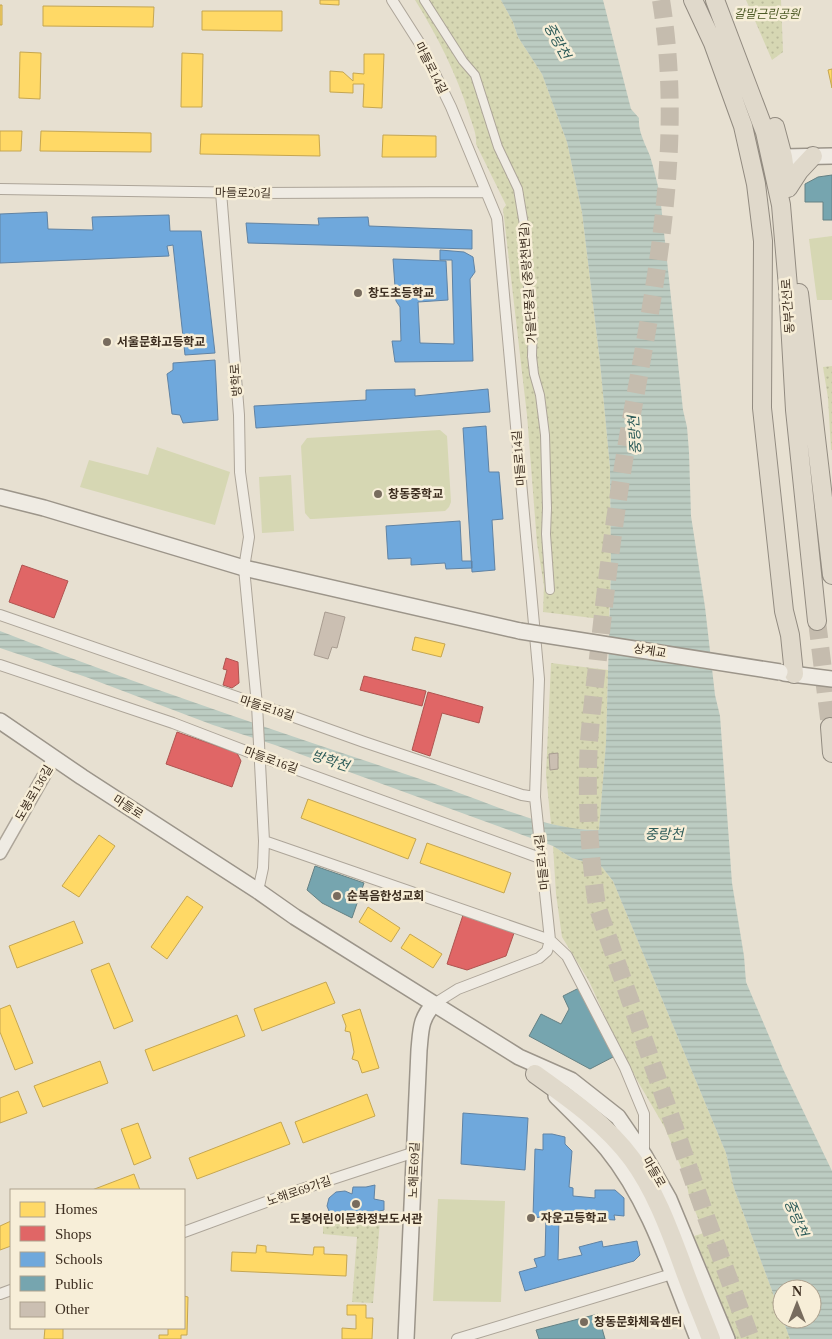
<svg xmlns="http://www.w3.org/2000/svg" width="832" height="1339" font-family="'Times New Roman','Noto Sans KR',serif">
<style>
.park{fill:url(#park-dots)}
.pitch{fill:#d6d7b3}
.water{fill:url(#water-rules);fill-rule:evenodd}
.homes{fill:#ffd966;stroke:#c5a651}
.shops{fill:#e06666;stroke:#af5551}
.schools{fill:#6fa8dc;stroke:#6083a4}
.public{fill:#76a5af;stroke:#658184}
.building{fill:#cbbfb2;stroke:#a89c90}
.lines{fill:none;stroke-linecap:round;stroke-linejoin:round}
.trunk-tunnel{stroke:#c5bcae;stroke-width:18;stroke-dasharray:18 9;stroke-linecap:butt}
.pedestrian-casing{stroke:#ada599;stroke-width:10}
.minor-casing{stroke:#ada599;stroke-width:12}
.tertiary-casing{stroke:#ada599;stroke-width:15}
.secondary-casing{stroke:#9c958a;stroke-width:18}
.trunk-casing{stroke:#928b80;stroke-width:20}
.pedestrian{stroke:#efebe3;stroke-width:8}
.minor{stroke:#efebe3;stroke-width:10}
.tertiary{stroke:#efebe3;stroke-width:12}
.secondary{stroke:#efebe3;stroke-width:15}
.trunk{stroke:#e0d9cb;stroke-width:18}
.secondary-bridge-casing{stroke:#9c958a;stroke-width:18;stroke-linecap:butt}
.secondary-bridge{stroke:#efebe3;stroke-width:15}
.poi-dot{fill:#786c5e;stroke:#f7eed8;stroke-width:2}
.labels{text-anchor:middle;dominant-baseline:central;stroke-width:5;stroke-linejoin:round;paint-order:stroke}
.park-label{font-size:12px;font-style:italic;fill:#4d5a26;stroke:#f7eed8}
.street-label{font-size:12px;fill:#3d2e20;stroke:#f7eed8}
.poi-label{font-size:12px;font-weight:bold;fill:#3d2e20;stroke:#f7eed8;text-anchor:start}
.water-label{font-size:14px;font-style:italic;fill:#2f5d5a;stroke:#f7eed8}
</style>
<defs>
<pattern id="park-dots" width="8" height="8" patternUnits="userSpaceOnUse" patternTransform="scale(1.25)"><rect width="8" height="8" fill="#d6d7b3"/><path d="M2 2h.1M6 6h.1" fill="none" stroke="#b9b99a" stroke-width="1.8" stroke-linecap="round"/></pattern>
<pattern id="water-rules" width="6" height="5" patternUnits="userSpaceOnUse" patternTransform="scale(1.25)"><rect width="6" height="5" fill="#bcccc2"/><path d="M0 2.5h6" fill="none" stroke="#a2b0a6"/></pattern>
</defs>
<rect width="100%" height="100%" fill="#e7e0d1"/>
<path class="park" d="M415 0H501L513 22 518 37 542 74 567 142 582 212 600 362 610 467 611 568 609 620 543 612 544 586 537 543 527 415 503 209 506 205 476 144C477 134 472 124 469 114 456 73 438 37 415 0Z
M746 0H781L783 52 772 60Z
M832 366V450H831L828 398 823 367Z
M551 663 608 670 606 744 599 830 570 829 551 824 546 775Z
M553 846 572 858 602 867 613 881 726 1153 734 1188 790 1339H736L694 1236 704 1233 689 1196 686 1180 665 1128 637 1080 607 1021 589 981 562 937 556 894Z
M323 1217 380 1221 373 1303 352 1302 357 1237 323 1234Z"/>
<path class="pitch" d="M832 236V300H817L809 239Z
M440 430 447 436 451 502 449 507 445 511 313 519H310L305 513 301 446 307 438Z
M157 447 230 472 215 525 80 487 89 460 148 475Z
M291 475 294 531 262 533 259 477Z
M438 1199 505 1201 501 1302 433 1301Z"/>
<path class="water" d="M501 0H603L631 109 639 118C638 132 645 143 650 156 654 169 657 182 660 195L683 410 687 427 689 452 691 516 705 607 715 695 720 716 732 883 744 956 746 982 783 1069 832 1171V1339H790L734 1188 726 1153 613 881 602 867 572 858 553 846 275 745 213 725 86 677 0 648V631C141 686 285 734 429 782 480 799 546 831 599 830L606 743 611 568 610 467 600 362 582 212 567 142 542 74 518 37 513 22ZM782 1289H812V1319H782Z"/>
<path class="homes" d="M320 0H339V5L320 4Z
M0 5H2V25H0Z
M43 6 154 7 153 27 43 26Z
M202 11H282V31L202 30Z
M20 52 41 53 40 99 19 98Z
M182 53 203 54 202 107H181Z
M364 54H384L382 108 363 107 364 84H353V93L330 92V71L343 72 353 81V73L364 74Z
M832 69V88L828 70Z
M0 131H22L21 151H0Z
M41 131 151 133V152L40 151Z
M201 134 319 135 320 156 200 154Z
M383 135 436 136V157H382Z
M415 637 445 644 441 657 412 650Z
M308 799 416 839 408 859 301 818Z
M99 835 115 846 79 897 62 886Z
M427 843 511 873 504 893 420 863Z
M187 896 203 907 167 959 151 947Z
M368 907 400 928 391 942 359 922Z
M74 921 83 943 17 968 9 946Z
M410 934 442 954 433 968 401 948Z
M109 963 133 1021 114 1029 91 970Z
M326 982 335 1003 262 1031 254 1009Z
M10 1005 33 1063 15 1070 0 1032V1009Z
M360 1009 379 1068 362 1073 358 1061 352 1059 354 1052 350 1032 345 1031 346 1026 342 1015Z
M237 1015 245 1036 153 1071 145 1050Z
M100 1061 108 1083 43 1107 34 1086Z
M18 1091 27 1113 0 1123V1098Z
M367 1094 375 1116 303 1143 295 1122Z
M281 1122 290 1144 197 1179 189 1158Z
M138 1123 151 1158 134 1165 121 1129Z
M134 1174 140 1190H92Z
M11 1221V1246L0 1250V1226Z
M257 1245 266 1246V1252L313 1255 314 1247H324V1254L347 1255 346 1276 231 1271 232 1252 256 1253Z
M184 1296 188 1297 187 1335H181V1339H159V1335H168V1328H184Z
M347 1305H366V1318H373L372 1339H342V1328L356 1329V1315H347Z
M45 1328H63V1339H44Z"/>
<path class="shops" d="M22 565 68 581 54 618 9 602Z
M226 658 238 662 239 683 232 688 223 685 227 670 223 669Z
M364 676 426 691 422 706 360 690Z
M428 692 483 707 479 723 442 713 430 756 412 750Z
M177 732 237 753 241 761 232 787 166 764Z
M463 915 514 933 506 956 467 970 447 964Z"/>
<path class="schools" d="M47 212 48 229 93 230 92 217 169 215 170 231H201L215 353 185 355 173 245 167 246 169 256 0 263V214Z
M368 217 369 226 472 230V249L248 243 246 223 319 225 318 218Z
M440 250 464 252 473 257 475 272 470 279 473 361 395 362 392 341H401L400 307 396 301 393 259 446 261 448 300 418 302 420 343 454 344 452 260H440Z
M215 360 218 420 183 423 180 415 172 414 167 374 173 370V363Z
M415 389V396L488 389 490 412 256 428 254 406 366 400V390Z
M486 426 489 472H499L503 519 492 520 495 570 472 572 463 428Z
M460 521 462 561H472V568L446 569 445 563 411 565V558L388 559 386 526Z
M463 1113 528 1118 525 1170 461 1164Z
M543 1134H552L565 1137V1144L572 1151 569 1187 573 1188V1196L595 1198V1190H615L624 1198V1216L614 1215 615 1220 559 1217 558 1260 582 1255 579 1247 602 1241 603 1247 637 1241 640 1255 634 1261 525 1291 519 1272 537 1267 534 1259 545 1256 546 1218 533 1217 535 1149 543 1150Z
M375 1185 374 1199 384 1201V1210L380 1211V1216L347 1214 341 1218 334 1216 329 1211 327 1206 329 1198 336 1192 345 1191 352 1194 353 1187H366Z"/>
<path class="public" d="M832 175V220H823V202H805V184L818 177Z
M315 866 364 883 352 918 322 903 307 890Z
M581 987 615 1056 590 1069 529 1036 541 1014 561 1024 569 1009 563 996Z
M598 1314 605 1339H539L536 1330Z"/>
<path class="building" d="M325 612 345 617 337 648 332 647 328 659 314 655Z
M558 753V769L550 770 549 754Z"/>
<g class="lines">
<path class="trunk-tunnel" d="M661 0C684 141 657 276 632 414 619 486 609 559 601 632 597 668 592 705 589 741 586 797 589 851 597 906L706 1217 751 1339
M817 621 830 727"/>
<defs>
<path id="pedestrian" d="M424 0 463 61 475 75 498 147 518 189 525 231 529 307 533 319 532 356 534 374 540 395 545 435 547 508 546 534 550 590"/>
<path id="minor" d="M392 0 422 47 451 107 497 218 539 679 535 797 550 940 547 951 539 958 458 989 434 1004
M0 189 261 193 486 192
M221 192 239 415 240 472 249 537 244 568 257 705 264 841 263 868 258 891
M0 615 283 713 364 742 522 795 535 797
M0 665 173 723 259 756 540 858
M264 841 550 940 567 956 625 1068 644 1114V1153
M184 1232 296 1191 415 1152
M0 1294 11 1290
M457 1339 672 1274"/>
<path id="tertiary" d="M0 853 54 758"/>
<path id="secondary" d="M783 157 832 156
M0 497 44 508 244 568 520 631
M784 673 832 679
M0 721 82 777 258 891 295 917 519 1057 571 1080 618 1117 644 1155 669 1199 727 1339
M556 1096C573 1113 591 1130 607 1149 651 1203 672 1275 698 1339
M406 1339 419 1050C421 1030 420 1019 434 1004"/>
<path id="trunk" d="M693 0 713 43 743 126 756 184 763 241 762 408 784 611 790 635 794 674
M715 0 765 132 781 205 788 287 795 410 817 621
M775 127 783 157 787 185
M788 188 799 171 813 156
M799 293 832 575
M830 727 832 753
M535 1074C570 1099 606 1124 632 1159 654 1189 668 1226 681 1261 690 1287 701 1313 711 1339"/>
</defs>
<use href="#pedestrian" class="pedestrian-casing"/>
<use href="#minor" class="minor-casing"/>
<use href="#tertiary" class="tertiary-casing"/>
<use href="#secondary" class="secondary-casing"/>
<use href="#trunk" class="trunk-casing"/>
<use href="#pedestrian" class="pedestrian"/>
<use href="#minor" class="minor"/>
<use href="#tertiary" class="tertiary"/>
<use href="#secondary" class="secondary"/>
<use href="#trunk" class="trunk"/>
<defs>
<path id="secondary-bridge" d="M520 631 780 672"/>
</defs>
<use href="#secondary-bridge" class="secondary-bridge-casing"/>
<use href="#secondary-bridge" class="secondary-bridge"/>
</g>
<g class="poi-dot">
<circle cx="358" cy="293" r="5"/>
<circle cx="107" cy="342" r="5"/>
<circle cx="378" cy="494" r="5"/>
<circle cx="337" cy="896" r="5"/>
<circle cx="356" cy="1204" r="5"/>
<circle cx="531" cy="1218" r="5"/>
<circle cx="584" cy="1322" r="5"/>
</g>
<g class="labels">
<g class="park-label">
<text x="767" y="14">갈말근린공원</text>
</g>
<g class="street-label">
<text transform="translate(431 68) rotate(63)">마들로14길</text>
<text transform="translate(243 193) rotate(1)">마들로20길</text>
<text transform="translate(528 283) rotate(-94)">가을단풍길 (중랑천변길)</text>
<text transform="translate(788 306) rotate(-94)">동부간선로</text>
<text transform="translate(236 380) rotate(-94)">방학로</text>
<text transform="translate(519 458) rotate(-95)">마들로14길</text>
<text transform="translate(650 651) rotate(9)">상계교</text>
<text transform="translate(267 708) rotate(18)">마들로18길</text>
<text transform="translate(271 760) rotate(20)">마들로16길</text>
<text transform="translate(34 793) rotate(-60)">도봉로136길</text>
<text transform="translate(128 807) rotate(33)">마들로</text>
<text transform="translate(542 862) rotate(-96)">마들로14길</text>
<text transform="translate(414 1170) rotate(-88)">노해로69길</text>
<text transform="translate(654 1172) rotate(60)">마들로</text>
<text transform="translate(299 1191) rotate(-19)">노해로69가길</text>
</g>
<g class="poi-label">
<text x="368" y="293">창도초등학교</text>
<text x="117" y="342">서울문화고등학교</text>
<text x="388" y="494">창동중학교</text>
<text x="347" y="896">순복음한성교회</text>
<text x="541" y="1218">자운고등학교</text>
<text x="356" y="1219" text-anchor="middle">도봉어린이문화정보도서관</text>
<text x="594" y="1322">창동문화체육센터</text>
</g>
<g class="water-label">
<text transform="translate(557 41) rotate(61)">중랑천</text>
<text transform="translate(635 435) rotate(-94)">중랑천</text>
<text transform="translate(330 761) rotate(18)">방학천</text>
<text x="664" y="834">중랑천</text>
<text transform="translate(796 1218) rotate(67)">중랑천</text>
</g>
</g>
<rect x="10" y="1189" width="175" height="140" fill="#f7eed8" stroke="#ada18e"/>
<rect x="20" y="1202" width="25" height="15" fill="#ffd966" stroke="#ada18e"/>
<text x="55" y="1214" font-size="15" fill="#3d2e20">Homes</text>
<rect x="20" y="1226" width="25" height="15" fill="#e06666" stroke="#ada18e"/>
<text x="55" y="1239" font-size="15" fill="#3d2e20">Shops</text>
<rect x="20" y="1252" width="25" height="15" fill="#6fa8dc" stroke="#ada18e"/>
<text x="55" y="1264" font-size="15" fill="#3d2e20">Schools</text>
<rect x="20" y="1276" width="25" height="15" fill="#76a5af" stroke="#ada18e"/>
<text x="55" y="1289" font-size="15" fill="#3d2e20">Public</text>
<rect x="20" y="1302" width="25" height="15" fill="#cbbfb2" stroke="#ada18e"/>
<text x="55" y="1314" font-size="15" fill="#3d2e20">Other</text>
<g transform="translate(797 1304)"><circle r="24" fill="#f7eed8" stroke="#ada18e"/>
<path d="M0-4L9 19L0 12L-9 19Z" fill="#786c5e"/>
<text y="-8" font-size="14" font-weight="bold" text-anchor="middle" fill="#3d2e20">N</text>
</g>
</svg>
